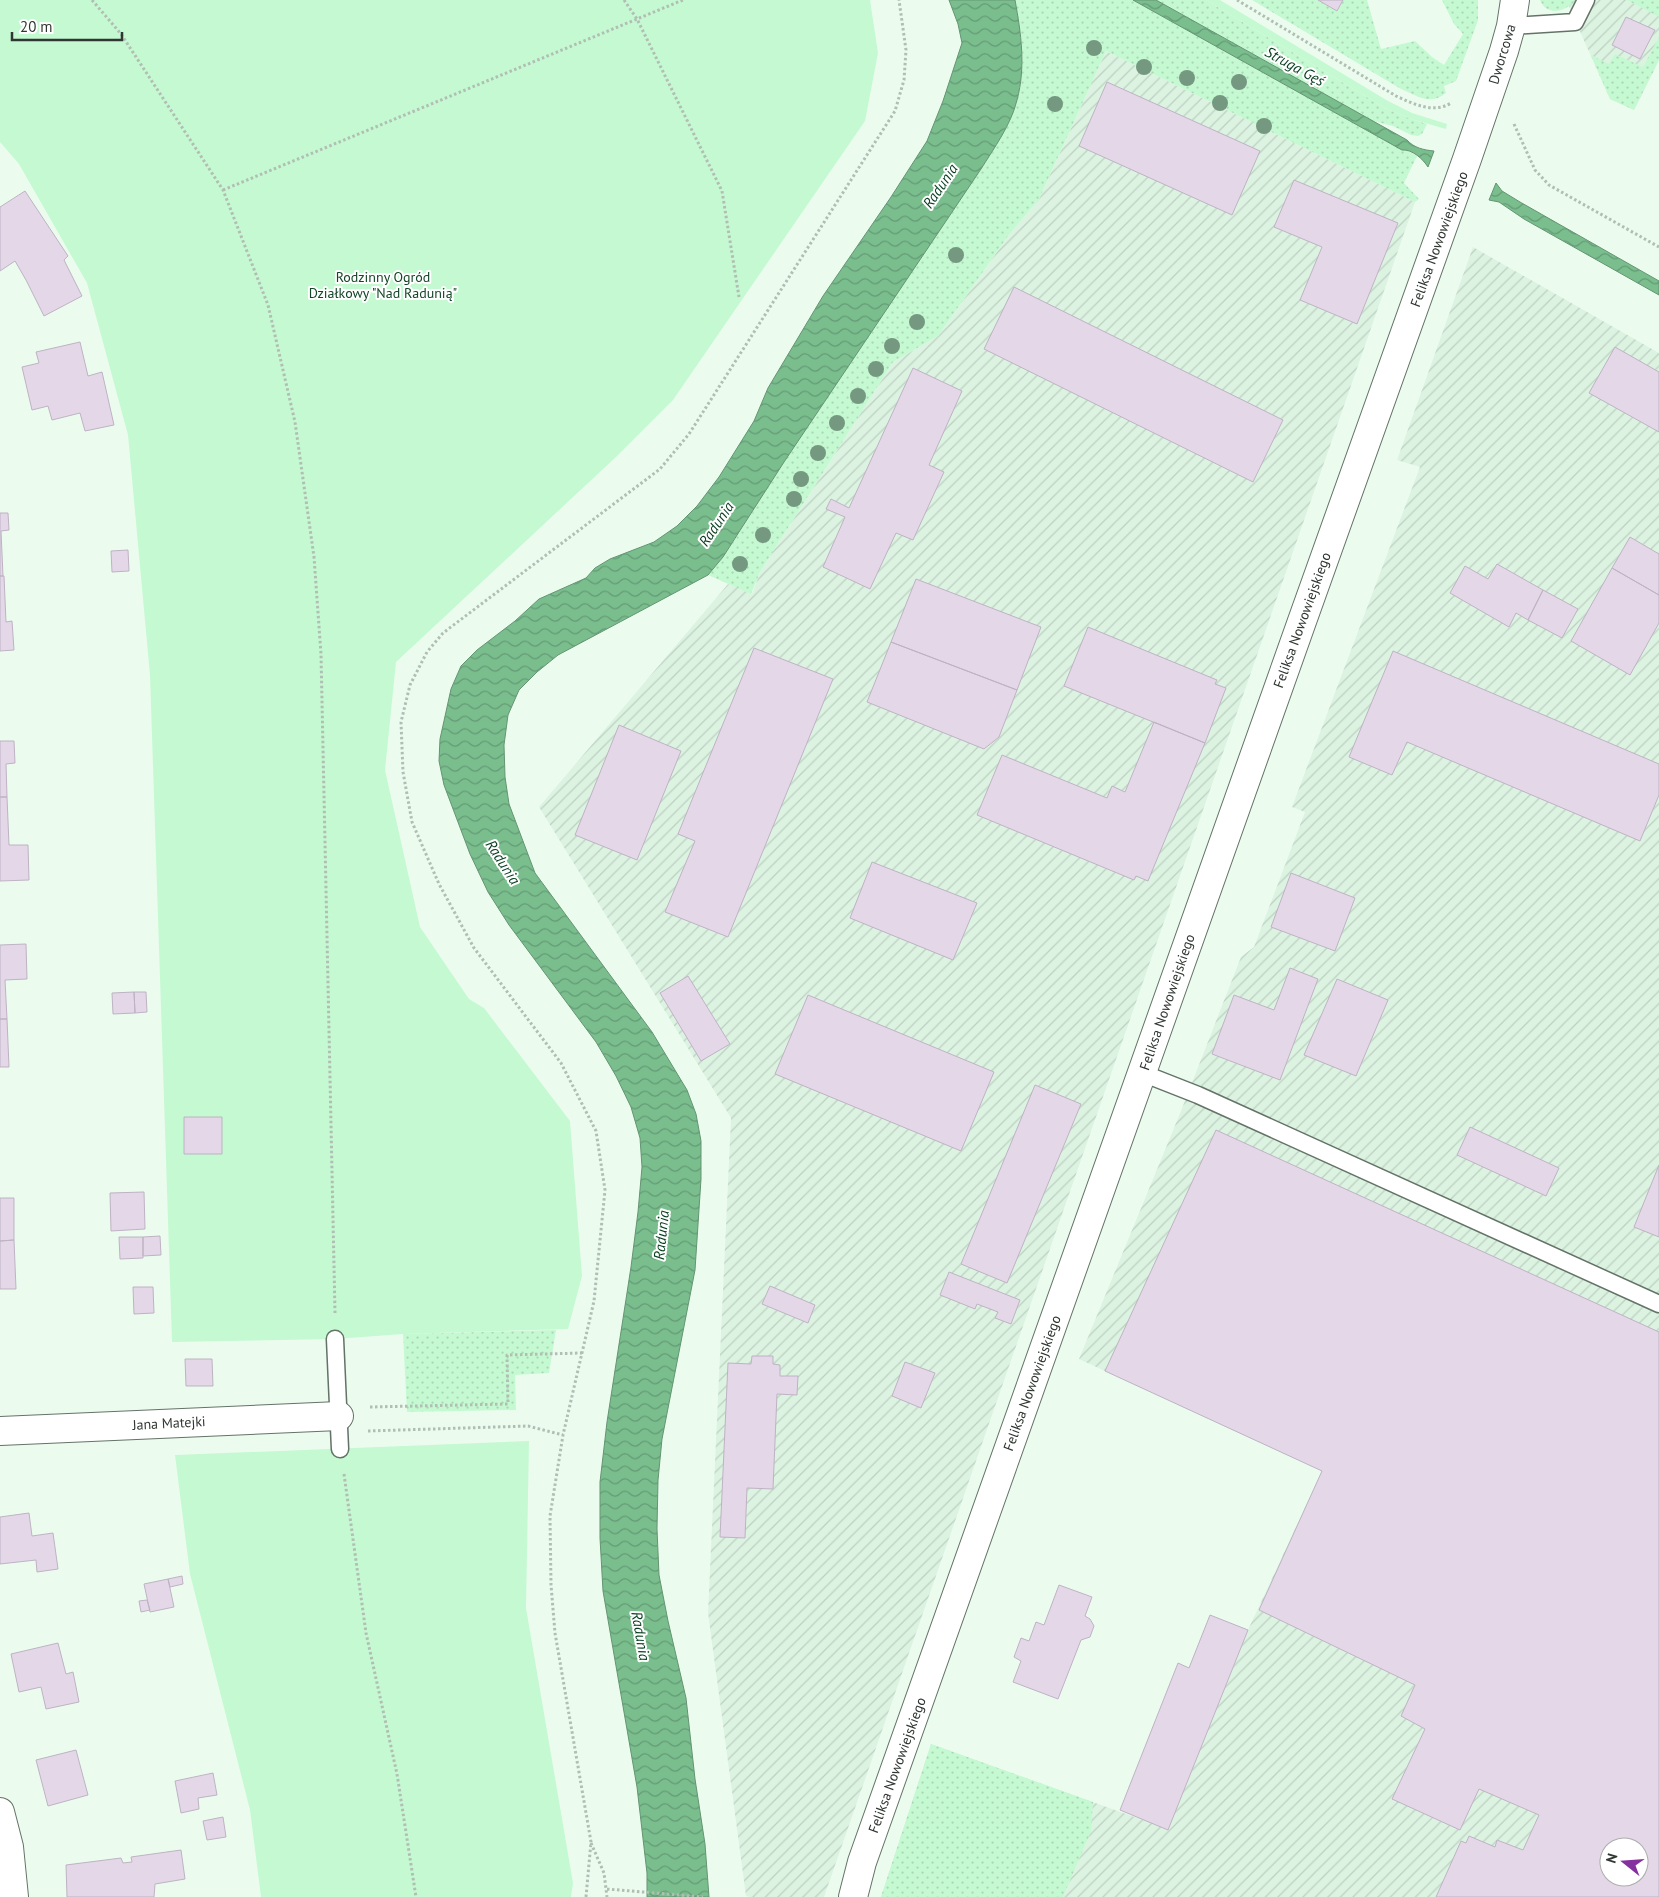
<svg xmlns="http://www.w3.org/2000/svg" width="1659" height="1897" font-family="'PT Sans',sans-serif">
<style>
.industrial{fill:url(#industrial-furrows);fill-rule:evenodd}
.grass{fill:url(#grass-dots)}
.garden{fill:#c5f9d2}
.water{fill:url(#water-waves);stroke:#649572}
.building{fill:#e3d7e8;stroke:#beb3c3;fill-rule:evenodd}
.lines{fill:none;stroke-linecap:round;stroke-linejoin:round}
.service-casing{stroke:#647367;stroke-width:19}
.minor-casing{stroke:#647367;stroke-width:30}
.tertiary-casing{stroke:#647367;stroke-width:30}
.path{stroke:#b0beb3;stroke-width:3;stroke-dasharray:2.5 2.5;stroke-linecap:butt}
.service{stroke:#fff;stroke-width:16}
.minor{stroke:#fff;stroke-width:28}
.tertiary{stroke:#fff;stroke-width:28}
.tree{fill:#749880}
.labels{text-anchor:middle;dominant-baseline:central;stroke-width:4;stroke-linejoin:round;paint-order:stroke}
.street-label{font-size:14px;fill:#303631;stroke:#fff}
.park-label{font-size:14px;fill:#124626;stroke:#fff}
.water-label{font-size:15px;font-style:italic;fill:#053c1d;stroke:#fff}
</style>
<defs>
<pattern id="industrial-furrows" width="10" height="10" patternUnits="userSpaceOnUse" patternTransform="scale(1.25)"><rect width="10" height="10" fill="#dcf3e1"/><path d="M-1 1l2-2M0 10L10 0M9 11l2-2" fill="none" stroke="#bdd1c2"/></pattern>
<pattern id="grass-dots" width="8" height="8" patternUnits="userSpaceOnUse" patternTransform="scale(1.25)"><rect width="8" height="8" fill="#c5f9d2"/><path d="M2 2h.1M6 6h.1" fill="none" stroke="#aad6b5" stroke-width="1.8" stroke-linecap="round"/></pattern>
<pattern id="water-waves" width="16" height="10" patternUnits="userSpaceOnUse" patternTransform="scale(1.25)"><rect width="16" height="10" fill="#7abe8e"/><path d="M0 5q4-4 8 0t8 0" fill="none" stroke="#649b75"/></pattern>
</defs>
<rect width="100%" height="100%" fill="#ebfcef"/>
<path class="industrial" d="M1566 0H1659V60L1634 110 1610 99Z
M1106 51 1415 202 824 1897H750L746 1896 708 1613 731 1118 539 807 728 584 752 594 760 572 893 362 938 336 1008 236 1039 199Z
M1473 247 1659 353V1897H881L931 1744 1168 1829 1248 1630 1322 1471 1079 1359 1181 1111 1241 957 1254 947 1305 812 1292 807 1420 467 1397 460ZM1609 1847H1639V1877H1609Z"/>
<path class="grass" d="M1015 0H1133L1402 150H1406L1417 156 1404 183 1419 199 1415 202 1106 51 1039 199 1008 236 938 336 893 362 760 572 751 594 708 575C741 536 764 491 792 449 855 356 918 263 981 169 994 148 1011 125 1017 100 1026 67 1021 33 1015 0Z
M1156 0H1206L1385 108 1411 119 1427 124 1422 134 1418 136 1411 135 1393 126 1373 121Z
M1252 0H1318L1337 11 1343 0H1367L1381 49 1415 41 1432 57 1444 65 1463 34 1454 24 1442 0H1478V20L1456 81 1444 86 1446 93C1429 106 1418 96 1401 89Z
M1540 0H1575C1566 12 1547 17 1540 0Z
M1627 0H1659V17Z
M1659 37V60L1634 110 1610 99 1591 55 1609 64 1615 54 1643 67Z
M556 1330 549 1373 515 1375 516 1410 407 1412 403 1334Z
M931 1744 1093 1802 1091 1831 1063 1897H881Z"/>
<path class="garden" d="M0 0H870L878 53 865 121 673 400 616 457 396 662 385 770 420 927 469 999 484 1008 570 1121 582 1276 568 1329 403 1334 335 1339 172 1342 150 675 128 435 87 283 19 164 0 142Z
M1206 0H1220L1388 101 1412 113 1447 124 1446 129 1411 119 1385 108Z
M529 1441 526 1608 573 1883 571 1897H261L250 1810 190 1574 175 1455Z"/>
<path class="water" d="M949 0H1015C1021 33 1026 67 1017 100 1011 125 994 148 981 169L784 462 723 557 708 575 558 655 537 672 519 690 508 715 504 745 505 777 509 804 535 873 652 1032 687 1090 696 1114 701 1141V1179L695 1270 662 1439 658 1480 657 1529 659 1575 668 1621 686 1698 695 1779 705 1844 709 1897H647V1873L637 1787 603 1591 600 1538V1482L607 1422 631 1267 638 1212 642 1167 640 1138 631 1107 616 1076 596 1042 509 925 488 892 470 854 444 785 439 761 440 739 451 689 461 666 477 650 515 621 539 599 586 578 595 568 610 559 654 542 677 526 697 506 719 477 754 421 768 388 823 296 891 197 927 141 943 101 962 43 958 24Z
M1133 0H1156L1407 140C1414 148 1424 150 1434 151L1428 167C1423 159 1412 149 1402 150Z
M1496 183 1502 191 1520 202 1659 281V295L1524 219 1499 202 1489 200Z"/>
<path class="building" d="M1318 0H1343L1337 11Z
M1626 17 1655 30 1640 59 1612 45Z
M1107 82 1260 151 1232 215 1079 146Z
M1294 180 1398 223 1357 324 1300 300 1322 247 1274 227Z
M25 191 68 256 64 260 82 296 44 316 26 280 15 261 0 271V207Z
M1014 287 1283 420 1253 482 984 349Z
M80 342 88 376 102 372 114 425 85 431 80 413 52 420 48 406 32 410 22 367 39 363 36 352Z
M1615 347 1659 372V432L1589 393Z
M913 368 962 391 929 465 944 472 913 540 896 533 870 589 823 567 845 517 826 509 831 499 849 508Z
M0 513H8L9 530 1 531 3 576H0Z
M1630 537 1659 554V595L1612 568Z
M128 550 129 571 112 572 111 551Z
M1497 564 1543 590 1528 620 1516 613 1509 627 1450 593 1465 566 1488 579Z
M1612 568 1659 595V623L1630 675 1571 641Z
M0 576H4L6 622 12 621 14 650 0 651Z
M916 579 1041 627 1017 690 891 642Z
M1543 590 1578 609 1562 638 1528 620Z
M1088 627 1217 680 1215 684 1226 688 1205 743 1064 686Z
M891 642 1017 690 999 737 984 749 867 702Z
M754 648 833 679 728 937 665 912 695 841 678 834Z
M1393 651 1659 764V795L1640 841 1407 742 1392 775 1349 757Z
M1154 722 1205 743 1148 881 1136 876 1134 880 977 815 1002 755 1107 798 1112 786 1125 792Z
M619 725 681 751 637 860 575 835Z
M0 741H14L15 763 6 764 7 797H0Z
M0 797H7L9 845H28L29 880 0 881Z
M872 862 977 903 953 960 850 918Z
M1291 873 1355 898 1335 951 1271 927Z
M26 944 27 979 5 980 7 1019H0V945Z
M1290 968 1318 979 1280 1080 1212 1054 1234 995 1274 1010Z
M688 976 730 1044 701 1061 660 993Z
M1337 979 1388 1000 1356 1076 1304 1055Z
M134 992H146L147 1012 135 1013Z
M134 992 135 1013 113 1014 112 993Z
M808 995 994 1072 961 1151 775 1074Z
M0 1019H7L9 1067H0Z
M1035 1085 1081 1104 1007 1283 961 1264Z
M184 1117H222V1154H184Z
M1470 1127 1559 1168 1546 1196 1457 1155Z
M1216 1130 1659 1332V1897H1436L1461 1841 1466 1843 1469 1836 1495 1847 1497 1840 1523 1850 1539 1815 1479 1789 1460 1830 1392 1799 1425 1729 1401 1716 1415 1685 1259 1610 1322 1471 1105 1371ZM1609 1847H1639V1877H1609Z
M1659 1165V1237L1634 1227Z
M144 1192 145 1229 111 1231 110 1193Z
M0 1198H14V1240L0 1241Z
M160 1236 161 1255 143 1256V1237Z
M119 1237H143V1258L120 1259Z
M14 1240 16 1289H0V1241Z
M949 1272 1020 1300 1011 1324 995 1318 998 1312 977 1304 975 1309 940 1295Z
M770 1286 815 1305 808 1323 762 1304Z
M133 1287H153L154 1313 134 1314Z
M752 1356H773V1364L780 1365V1376H798L797 1395 777 1394 773 1489 747 1488 745 1538 720 1537 728 1363 751 1364Z
M185 1359H212L213 1386H186Z
M905 1362 935 1373 921 1408 892 1396Z
M29 1513 32 1536 53 1533 58 1569 37 1572 36 1560 0 1564V1517Z
M182 1576 183 1584 170 1587 168 1579Z
M168 1579 174 1607 150 1612 144 1584Z
M1059 1585 1092 1597 1085 1616 1090 1619 1094 1626 1090 1637 1081 1640 1058 1699 1013 1682 1021 1661 1014 1657 1021 1638 1029 1641 1036 1622 1044 1625Z
M147 1600 150 1610 141 1612 139 1601Z
M1210 1615 1248 1630 1168 1830 1120 1810 1178 1663 1189 1668Z
M58 1643 66 1674 73 1672 79 1702 46 1709 41 1687 19 1692 11 1654Z
M76 1750 88 1795 48 1806 36 1760Z
M213 1773 217 1795 198 1798 199 1809 181 1813 175 1781Z
M223 1817 226 1837 207 1840 203 1821Z
M181 1850 185 1879 155 1884 154 1897H67L66 1865 121 1858 123 1863 132 1862 131 1857Z"/>
<g class="lines">
<defs>
<path id="service" d="M1511 26 1575 22 1586 0
M1142 1073 1198 1095 1659 1304
M335 1339 340 1449"/>
<path id="minor" d="M0 1431 339 1416
M0 1812 9 1847 14 1897"/>
<path id="tertiary" d="M853 1897 862 1862 1301 624 1467 159 1504 51 1511 26 1515 0"/>
</defs>
<use href="#service" class="service-casing"/>
<use href="#minor" class="minor-casing"/>
<use href="#tertiary" class="tertiary-casing"/>
<path class="path" d="M92 0 121 34 223 190 268 305 295 422 314 557 321 654 335 1313
M624 0 637 19 722 191 739 297
M1237 0 1396 96C1414 104 1433 114 1451 103
M1514 124 1535 170 1549 185 1659 247
M223 190 683 0
M370 1407 508 1404 507 1355 582 1353
M368 1431 528 1426 563 1435
M344 1474 366 1633 397 1774 416 1897
M591 1843 604 1873 607 1897
M607 1889 703 1897
M586 1897 591 1842 555 1633 551 1585 550 1516 563 1435 594 1301 605 1190 596 1131 561 1063 474 948 439 884 412 822 403 772 401 722 410 685 427 652 443 633 660 469 689 434 895 111 904 80 906 50 899 0"/>
<use href="#service" class="service"/>
<use href="#minor" class="minor"/>
<use href="#tertiary" class="tertiary"/>
</g>
<g class="tree">
<circle cx="1094" cy="48" r="8"/>
<circle cx="1144" cy="67" r="8"/>
<circle cx="1187" cy="78" r="8"/>
<circle cx="1239" cy="82" r="8"/>
<circle cx="1220" cy="103" r="8"/>
<circle cx="1055" cy="104" r="8"/>
<circle cx="1264" cy="126" r="8"/>
<circle cx="956" cy="255" r="8"/>
<circle cx="917" cy="322" r="8"/>
<circle cx="892" cy="346" r="8"/>
<circle cx="876" cy="369" r="8"/>
<circle cx="858" cy="396" r="8"/>
<circle cx="837" cy="423" r="8"/>
<circle cx="818" cy="453" r="8"/>
<circle cx="801" cy="479" r="8"/>
<circle cx="794" cy="499" r="8"/>
<circle cx="763" cy="535" r="8"/>
<circle cx="740" cy="564" r="8"/>
</g>
<g class="labels">
<g class="street-label">
<text transform="translate(1502 54) rotate(-73)">Dworcowa</text>
<text transform="translate(1439 239) rotate(-70)">Feliksa Nowowiejskiego</text>
<text transform="translate(1302 620) rotate(-70)">Feliksa Nowowiejskiego</text>
<text transform="translate(1167 1002) rotate(-71)">Feliksa Nowowiejskiego</text>
<text transform="translate(1032 1383) rotate(-70)">Feliksa Nowowiejskiego</text>
<text transform="translate(169 1423) rotate(-3)">Jana Matejki</text>
<text transform="translate(897 1765) rotate(-70)">Feliksa Nowowiejskiego</text>
</g>
<g class="park-label">
<text x="383" y="277">Rodzinny Ogród<tspan x="383" dy="16">Działkowy "Nad Radunią"</tspan></text>
</g>
<g class="water-label">
<text transform="translate(1295 66) rotate(29)">Struga Gęś</text>
<text transform="translate(940 186) rotate(-56)">Radunia</text>
<text transform="translate(716 524) rotate(-56)">Radunia</text>
<text transform="translate(503 862) rotate(57)">Radunia</text>
<text transform="translate(661 1235) rotate(-84)">Radunia</text>
<text transform="translate(641 1636) rotate(80)">Radunia</text>
</g>
</g>
<g transform="translate(1624 1862) rotate(287)"><circle r="24" fill="#ffffff" stroke="#acafad"/>
<path d="M0-4L9 19L0 12L-9 19Z" fill="#84309f"/>
<text y="-8" font-size="14" font-weight="bold" text-anchor="middle" fill="#303631">N</text>
</g>
<path d="M12 32v8h110v-8" fill="none" stroke="#303631" stroke-width="2.5"/>
<text x="20" y="32" font-size="15" fill="#303631" stroke="#ffffff" stroke-width="4" paint-order="stroke">20 m</text>
</svg>
